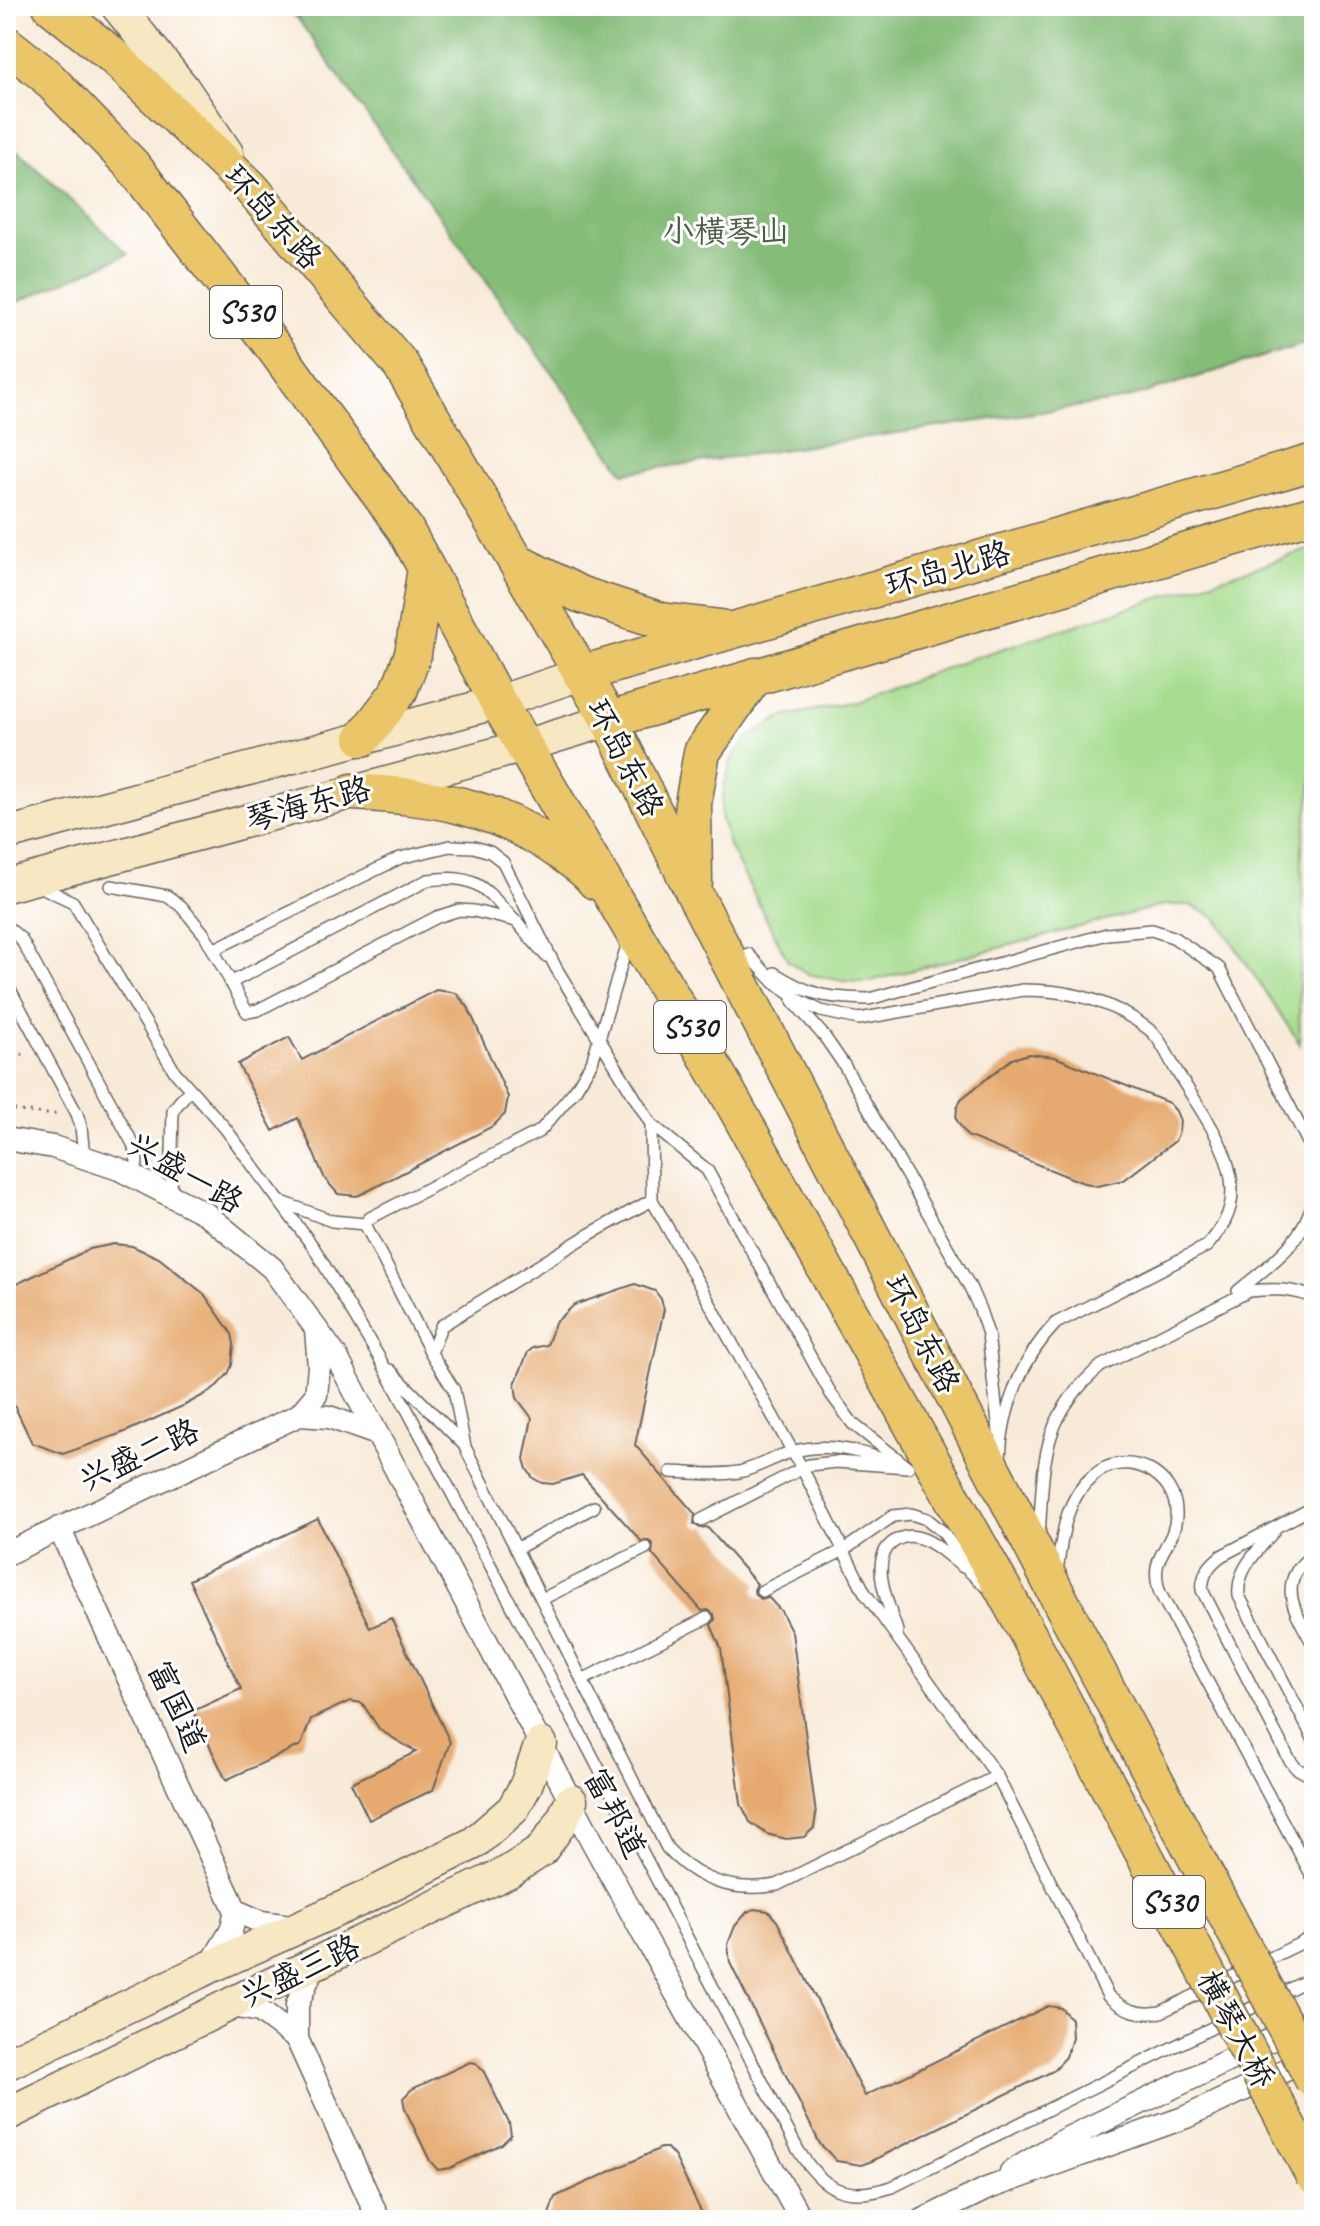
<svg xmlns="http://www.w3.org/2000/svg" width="1320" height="2226" font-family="Caveat,'LXGW WenKai TC',sans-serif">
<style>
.green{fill:#a5dc8d;stroke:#607c54;stroke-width:2}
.forest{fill:#84bc78;stroke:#506c4a;stroke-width:2}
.building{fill:#e6aa70}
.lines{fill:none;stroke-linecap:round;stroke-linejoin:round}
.lane-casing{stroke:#69645e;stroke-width:14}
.street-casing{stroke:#69645e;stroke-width:25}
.secondary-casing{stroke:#69645e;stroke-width:35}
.primary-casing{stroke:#69645e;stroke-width:39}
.path{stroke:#69645e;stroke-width:3;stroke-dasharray:2 6;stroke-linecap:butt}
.lane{stroke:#fff;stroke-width:11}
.street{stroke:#fff;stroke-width:22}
.secondary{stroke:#f7e8c3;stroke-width:32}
.primary{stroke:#eac669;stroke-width:36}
.primary-bridge-casing{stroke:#69645e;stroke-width:39;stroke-linecap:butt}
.primary-bridge{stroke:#eac669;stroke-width:36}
.labels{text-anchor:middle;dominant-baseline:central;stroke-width:6;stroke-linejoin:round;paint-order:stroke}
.shield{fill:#fff;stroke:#606060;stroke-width:2}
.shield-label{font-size:30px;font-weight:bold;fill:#1c1c1c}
.street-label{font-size:32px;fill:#1c1c1c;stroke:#fff}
.park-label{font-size:32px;fill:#4c5f44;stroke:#fff}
</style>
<rect width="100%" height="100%" fill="#fff"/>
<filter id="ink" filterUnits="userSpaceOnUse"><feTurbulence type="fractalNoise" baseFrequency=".0125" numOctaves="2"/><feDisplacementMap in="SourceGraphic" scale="16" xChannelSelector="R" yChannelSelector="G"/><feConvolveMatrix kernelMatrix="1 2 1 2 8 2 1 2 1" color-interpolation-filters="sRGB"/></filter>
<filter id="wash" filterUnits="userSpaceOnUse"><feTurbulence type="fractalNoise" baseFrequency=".006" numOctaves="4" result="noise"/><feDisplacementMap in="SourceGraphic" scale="32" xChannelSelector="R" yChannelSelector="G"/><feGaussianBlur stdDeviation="1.8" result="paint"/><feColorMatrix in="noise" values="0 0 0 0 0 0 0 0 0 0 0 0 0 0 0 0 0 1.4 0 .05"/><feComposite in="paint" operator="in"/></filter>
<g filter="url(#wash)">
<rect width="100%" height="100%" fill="#f8ead8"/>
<path class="green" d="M1314 548V771L1302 848 1303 931 1299 980 1300 1044 1216 918 1190 905H1164L867 982 843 981 808 974 788 961 729 846 721 816 724 786 732 759 747 738 782 717 853 702 970 659Z"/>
<path class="forest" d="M281 6H1314V341L1122 400 624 473 297 18Z
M6 140 128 254 6 307Z"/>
<g id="blocks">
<path class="building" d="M436 990 456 993 468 1007 508 1097 505 1114 493 1126 366 1192 357 1196 338 1194 325 1179 298 1118 273 1131 238 1064 289 1037 302 1060Z
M1029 1054 1055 1057 1169 1103 1176 1111 1180 1121 1179 1131 1175 1141 1124 1180 1098 1186 1081 1182 967 1136 956 1119 957 1108 961 1099 1012 1059Z
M114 1244 132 1246 159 1258 204 1294 232 1334 234 1344 232 1365 228 1374 213 1390 185 1405 125 1432 63 1454 32 1443 6 1388V1289L90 1249Z
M635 1284 655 1291 661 1299 664 1309 635 1445 695 1514 694 1524 700 1528 707 1527 757 1584 754 1590 755 1595 761 1599 768 1597 781 1611 792 1632 816 1814 814 1828 804 1837 786 1839 767 1834 750 1822 741 1804 721 1648 711 1625 715 1619 714 1614 708 1610 702 1611 652 1554 653 1544 647 1540 641 1541 582 1475 553 1484 542 1483 533 1478 527 1469 524 1459 532 1418 517 1398 515 1384 528 1352 533 1348 547 1345 555 1323 574 1305Z
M318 1519 370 1628 391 1618 450 1742 433 1790 369 1820 351 1783 416 1752 380 1730 362 1703 350 1701 311 1719 301 1745 226 1780 193 1711 241 1689 189 1580Z
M754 1909 768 1911 777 1921 865 2096 1048 2006 1061 2008 1071 2019 1072 2038 1066 2057 1053 2071 872 2161 861 2165 837 2161 820 2144 730 1963 728 1944 735 1926 747 1912Z
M470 2062 476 2063 484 2072 509 2123 511 2135 502 2144 450 2168 438 2170 430 2161 405 2109 403 2098 412 2089Z
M661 2148H667L675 2157 705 2220H547L555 2197Z"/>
</g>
</g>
<g filter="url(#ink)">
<use href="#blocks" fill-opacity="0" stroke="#69645e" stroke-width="2"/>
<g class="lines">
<defs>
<path id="lane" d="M37 885 73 902 175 1072 225 1128 314 1248 380 1359 587 1746 798 2150C824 2190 844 2202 892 2187L1314 1977
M111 886 167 896 181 906 205 935 247 1012 258 1010 437 917 459 910 474 911 516 921 546 956
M6 926 21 939 133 1144 137 1161 135 1177
M213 950 400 858 450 846 474 847 490 852 503 862 556 968 651 1124 707 1170 831 1394 853 1424 908 1467
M748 954 775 983 799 1000 821 1011 859 1019 1023 990C1063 990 1099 997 1134 1019 1140 1023 1148 1028 1153 1033 1163 1043 1169 1059 1176 1070 1197 1106 1232 1148 1232 1191 1232 1214 1221 1230 1207 1246L1056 1323C1022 1358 1002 1409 1000 1457
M774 973C810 996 827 998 869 999L1107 934 1152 930 1173 937 1219 968 1314 1154
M6 982 77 1114 81 1127 84 1156
M230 983 428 880C477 873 484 888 515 921
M793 1001 824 1036 844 1065 970 1287 980 1310 988 1334 999 1432
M171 1198 173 1110 190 1089
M652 1200 803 1470 865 1593 997 1776 1108 1996C1124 2010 1140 2016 1161 2012L1303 1942 1314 1934
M282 1202 332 1221 365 1224
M1238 1291C1271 1264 1304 1242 1314 1198
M431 1353 365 1224 370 1218 540 1131 575 1090 592 1062 629 939
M390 1370 465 1446
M671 1472C694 1473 716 1476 739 1472 757 1468 774 1457 791 1452 825 1442 856 1450 889 1461
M1314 1507 1221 1556C1208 1566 1203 1574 1202 1590L1289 1759 1296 1768 1314 1778
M701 1520 809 1465 836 1462 907 1467
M1274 1531C1258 1551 1236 1569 1239 1596L1314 1740
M1039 1536C1044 1463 1040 1417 1101 1366L1249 1291C1272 1289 1293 1288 1314 1298
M516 1549 594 1507
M1314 1554C1273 1582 1296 1613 1314 1646
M1057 1572C1062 1538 1064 1500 1093 1476 1125 1447 1179 1473 1176 1517 1174 1549 1147 1554 1160 1593L1314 1880
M762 1591 844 1550 893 1516 911 1514 927 1519 943 1532 969 1571 985 1586
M542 1599 646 1548
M707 1618 582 1680 667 1848C697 1881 733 1893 777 1885L997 1776
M897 1631C890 1607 868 1562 892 1543 899 1538 908 1535 916 1537 933 1540 949 1557 963 1567
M582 1680 465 1447 454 1390 431 1353 441 1326 590 1234 652 1200 651 1124
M1314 1845V1863"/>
<path id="street" d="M6 1139 53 1147 119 1169 206 1214 272 1268 336 1356 592 1841 801 2220
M299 1415 329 1417 377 1434
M59 1528 236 1911
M6 1554 299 1415 316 1395 319 1367 316 1330
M210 1966 231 1931 236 1911 261 1922 297 1927
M228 2005 260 2011 297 2039V2005L314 1965
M297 2039 379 2220
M1011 2172 1064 2140 1314 2019
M923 2220 986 2189 1186 2117 1313 2057"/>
<path id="secondary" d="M117 6 183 88 227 153
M6 834 498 702 581 674
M6 886 524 746 609 720
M6 2064 210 1967 364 1898 474 1843 513 1809 526 1785 541 1744
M6 2115 257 1991 508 1872 541 1851 561 1823 571 1801"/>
<path id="primary" d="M51 6 113 56 251 188 401 365 609 720 694 893 1063 1606
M6 44 44 74 132 165 275 349 405 529 498 702 724 1086 1024 1627
M518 563 579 594 662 621 721 628
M581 674 1314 462
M609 720 1314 514
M363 738 399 691 413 654 426 568
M352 792C434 797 493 804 562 853 574 862 586 869 595 881
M694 883 693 804 702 752 755 676"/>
</defs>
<use href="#lane" class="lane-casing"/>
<use href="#street" class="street-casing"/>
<use href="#secondary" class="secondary-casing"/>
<use href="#primary" class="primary-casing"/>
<path class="path" d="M6 1059 26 1053
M6 1109 43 1114H59"/>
<use href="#lane" class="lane"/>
<use href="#street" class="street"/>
<use href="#secondary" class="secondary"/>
<use href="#primary" class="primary"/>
<defs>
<path id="primary-bridge" d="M1063 1606 1314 2081
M1024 1627 1314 2176"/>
</defs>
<use href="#primary-bridge" class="primary-bridge-casing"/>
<use href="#primary-bridge" class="primary-bridge"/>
</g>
</g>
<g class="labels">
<g class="shield">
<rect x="210" y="286" width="72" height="52" rx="6"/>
<rect x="654" y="1001" width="72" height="52" rx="6"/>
<rect x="1133" y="1876" width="72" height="52" rx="6"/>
</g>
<g class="shield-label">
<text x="246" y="312">S530</text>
<text x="690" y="1027">S530</text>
<text x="1169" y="1902">S530</text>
</g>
<g class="street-label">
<text transform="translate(273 217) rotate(48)">环岛东路</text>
<text transform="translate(948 569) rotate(-16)">环岛北路</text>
<text transform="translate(625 758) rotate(62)">环岛东路</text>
<text transform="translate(308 804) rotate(-15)">琴海东路</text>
<text transform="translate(185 1173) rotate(30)">兴盛一路</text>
<text transform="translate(922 1334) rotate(63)">环岛东路</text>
<text transform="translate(139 1455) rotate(-25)">兴盛二路</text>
<text transform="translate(177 1706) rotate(65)">富国道</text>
<text transform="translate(615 1813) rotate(62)">富邦道</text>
<text transform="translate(300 1971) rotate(-25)">兴盛三路</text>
<text transform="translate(1236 2029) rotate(62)">横琴大桥</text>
</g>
<g class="park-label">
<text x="726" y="231">小橫琴山</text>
</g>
</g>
<rect width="1320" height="2226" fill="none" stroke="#fff" stroke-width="32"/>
</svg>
